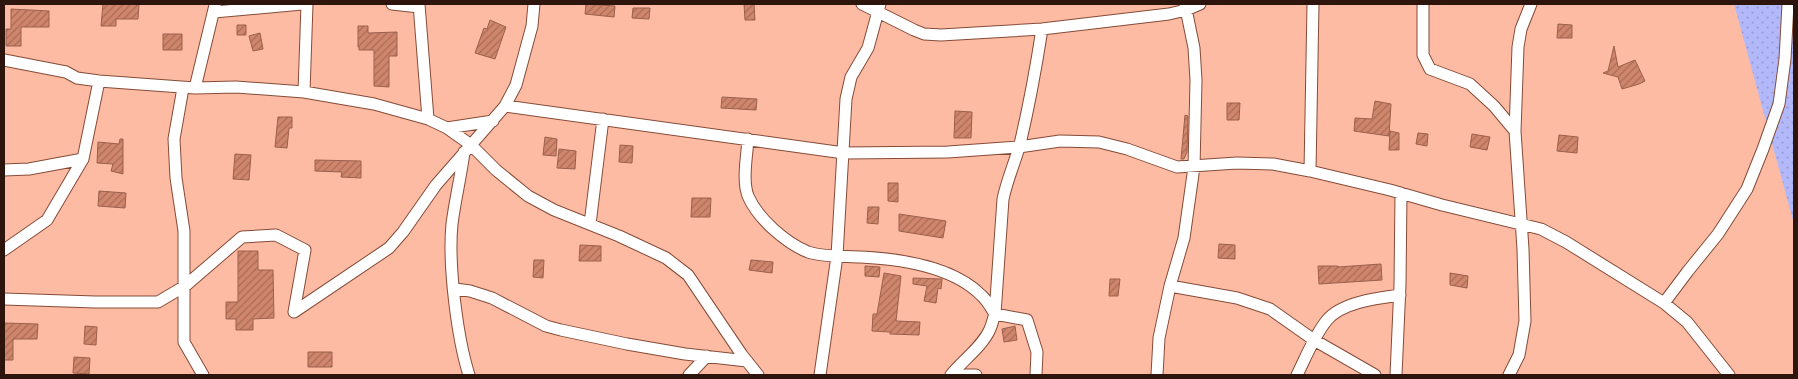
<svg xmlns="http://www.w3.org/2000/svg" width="1798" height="379" font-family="Cabin,sans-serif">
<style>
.grass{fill:url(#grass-dots)}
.building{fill:url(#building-hatch);stroke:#9b604b}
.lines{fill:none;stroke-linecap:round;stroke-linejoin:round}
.minor-casing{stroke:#854b37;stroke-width:13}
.minor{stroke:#fff;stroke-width:11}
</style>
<defs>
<pattern id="grass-dots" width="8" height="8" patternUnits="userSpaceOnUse" patternTransform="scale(1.25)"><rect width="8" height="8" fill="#b2b8fa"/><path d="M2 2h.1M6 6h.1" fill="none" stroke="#999dd5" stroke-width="1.8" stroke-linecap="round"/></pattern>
<pattern id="building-hatch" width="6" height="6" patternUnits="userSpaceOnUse" patternTransform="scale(1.25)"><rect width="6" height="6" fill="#d0866c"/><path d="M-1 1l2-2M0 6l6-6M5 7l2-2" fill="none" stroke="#a96c57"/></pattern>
</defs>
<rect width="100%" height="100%" fill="#febba4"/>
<path class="grass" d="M1734 4H1794V224Z"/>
<path class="building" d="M103 4H139L138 19H116V26H101Z
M586 4 615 6 614 17 585 14Z
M744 4H754L755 20H745Z
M633 8H650L649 19 632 18Z
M11 9 49 11V27H21V46H6V29H11Z
M490 20 506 27 495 59 475 53 484 28 487 29Z
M1558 24 1572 25V38H1557Z
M237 25H246V35H237Z
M358 26H368V33L397 32V56H389V87L374 86V50H359V47H358Z
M260 33 263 49 253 51 249 36Z
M163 34H182V50H163Z
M1614 46 1618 67 1635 60 1645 81 1639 84 1622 89 1618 77 1603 73 1608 71Z
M722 97 757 99 756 110 721 108Z
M1375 101 1391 104 1389 136 1354 131 1355 118 1372 119Z
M1227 103H1240L1239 120H1227Z
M955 111 972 112 971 138H954Z
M1185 115 1188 116 1187 152 1184 159H1181Z
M278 117H292V128H289L287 148 275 147Z
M1390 131 1399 133V150H1389Z
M1418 133 1428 134 1427 146 1416 144Z
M1472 134 1490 137 1487 150 1470 147Z
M1559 135 1578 137 1577 153 1557 151Z
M545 137 557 139 556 156 543 155Z
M120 139H123V174L111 171 113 164 97 163 98 142 119 144Z
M620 145 633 146 632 163 619 162Z
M559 149 576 151 575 169 557 168Z
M235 154 251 155 249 180 233 179Z
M315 160 361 161V178L341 177 342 172 315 171Z
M888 183H898V202L888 201Z
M99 191 126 193 125 208 98 206Z
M692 198H711L710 217H691Z
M868 207H879L878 224 867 223Z
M899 214 946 221 943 238 899 231Z
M1219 244 1235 245V259L1218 258Z
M580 245 601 246V261H579Z
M238 251H258V270H273L274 318 253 319V330H236V319H226V302H238Z
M534 260H544L543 278 533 277Z
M751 260 773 262 772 273 749 270Z
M1381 264 1382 280 1319 284 1318 266H1338V267Z
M865 266 880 267 879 277 865 276Z
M884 273 901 276 896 321 920 322 919 335 890 334V332L872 331 873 314H877Z
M1450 273 1468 276 1467 288 1450 285Z
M913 278 942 279 941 289 938 288 936 303 924 301 927 286 913 284Z
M1110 279H1120L1118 296H1109Z
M4 323 38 324 37 339H13V360H4Z
M85 326 97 327 96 345 84 344Z
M1015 326 1017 340 1004 342 1002 329Z
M308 352H332V367H308Z
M74 357 90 358 89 374 73 373Z"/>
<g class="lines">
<defs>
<path id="minor" d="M392 4 419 7
M419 4 428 119
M862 4 914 30 924 34 941 35 1042 29 1169 14 1186 10 1200 4
M1423 4V55L1430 69 1470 84 1494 106 1515 131
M214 12 302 4
M4 60 66 72 77 78 99 81 195 88 236 87 304 92 374 104 428 119 447 128 471 145 496 170 528 196 554 210 619 236 666 258 688 275 742 355 758 375
M183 88 174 139 176 178 184 231V342L203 375
M195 88 215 5
M304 92 307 4
M505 106 844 153 948 152 1019 147 1060 141 1099 142 1127 149 1177 167 1237 163 1273 164 1310 171 1390 190 1442 205 1541 229 1566 242 1664 303 1687 322 1729 375
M447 128 493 121
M748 139C747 156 742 180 748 196 758 219 786 243 808 252 822 257 846 256 861 257 901 259 952 266 981 295 987 300 991 308 995 314L1027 320 1037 352 1036 375
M464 152C461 176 455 200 452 224 448 264 457 337 469 375
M4 170 29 169 83 159 99 81
M1310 171 1313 4
M590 224 603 119
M4 250 47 220 83 159
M1170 286 1237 298 1270 309 1314 340 1375 375
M455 289 470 291 492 298 546 326 561 330 627 344 685 354 747 361
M4 299 95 302H158L185 286 242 237 276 235 305 250 294 312 389 248 403 232 436 185 505 106 516 85 532 26 534 4
M1664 303 1688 271 1718 234 1747 189 1763 149 1779 104 1785 59 1788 4
M689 375 707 356
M820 375 837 256 846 99 851 77 868 48 880 4
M951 375C962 361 983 346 990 329 992 325 993 319 995 314L1003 199C1007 180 1015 162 1020 144 1029 106 1036 68 1042 29
M965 375H976
M1157 375 1159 338 1170 286 1184 238 1194 167 1196 80 1194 48 1185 4
M1297 375C1306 357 1314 336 1327 320 1342 302 1378 298 1400 295
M1396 375 1400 285 1401 193
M1509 375 1519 355 1525 321 1523 249 1515 131 1518 47 1521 29 1531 4"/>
</defs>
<use href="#minor" class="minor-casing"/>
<use href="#minor" class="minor"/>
</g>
<rect width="1798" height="379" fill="none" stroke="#2d150d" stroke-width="10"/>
</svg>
